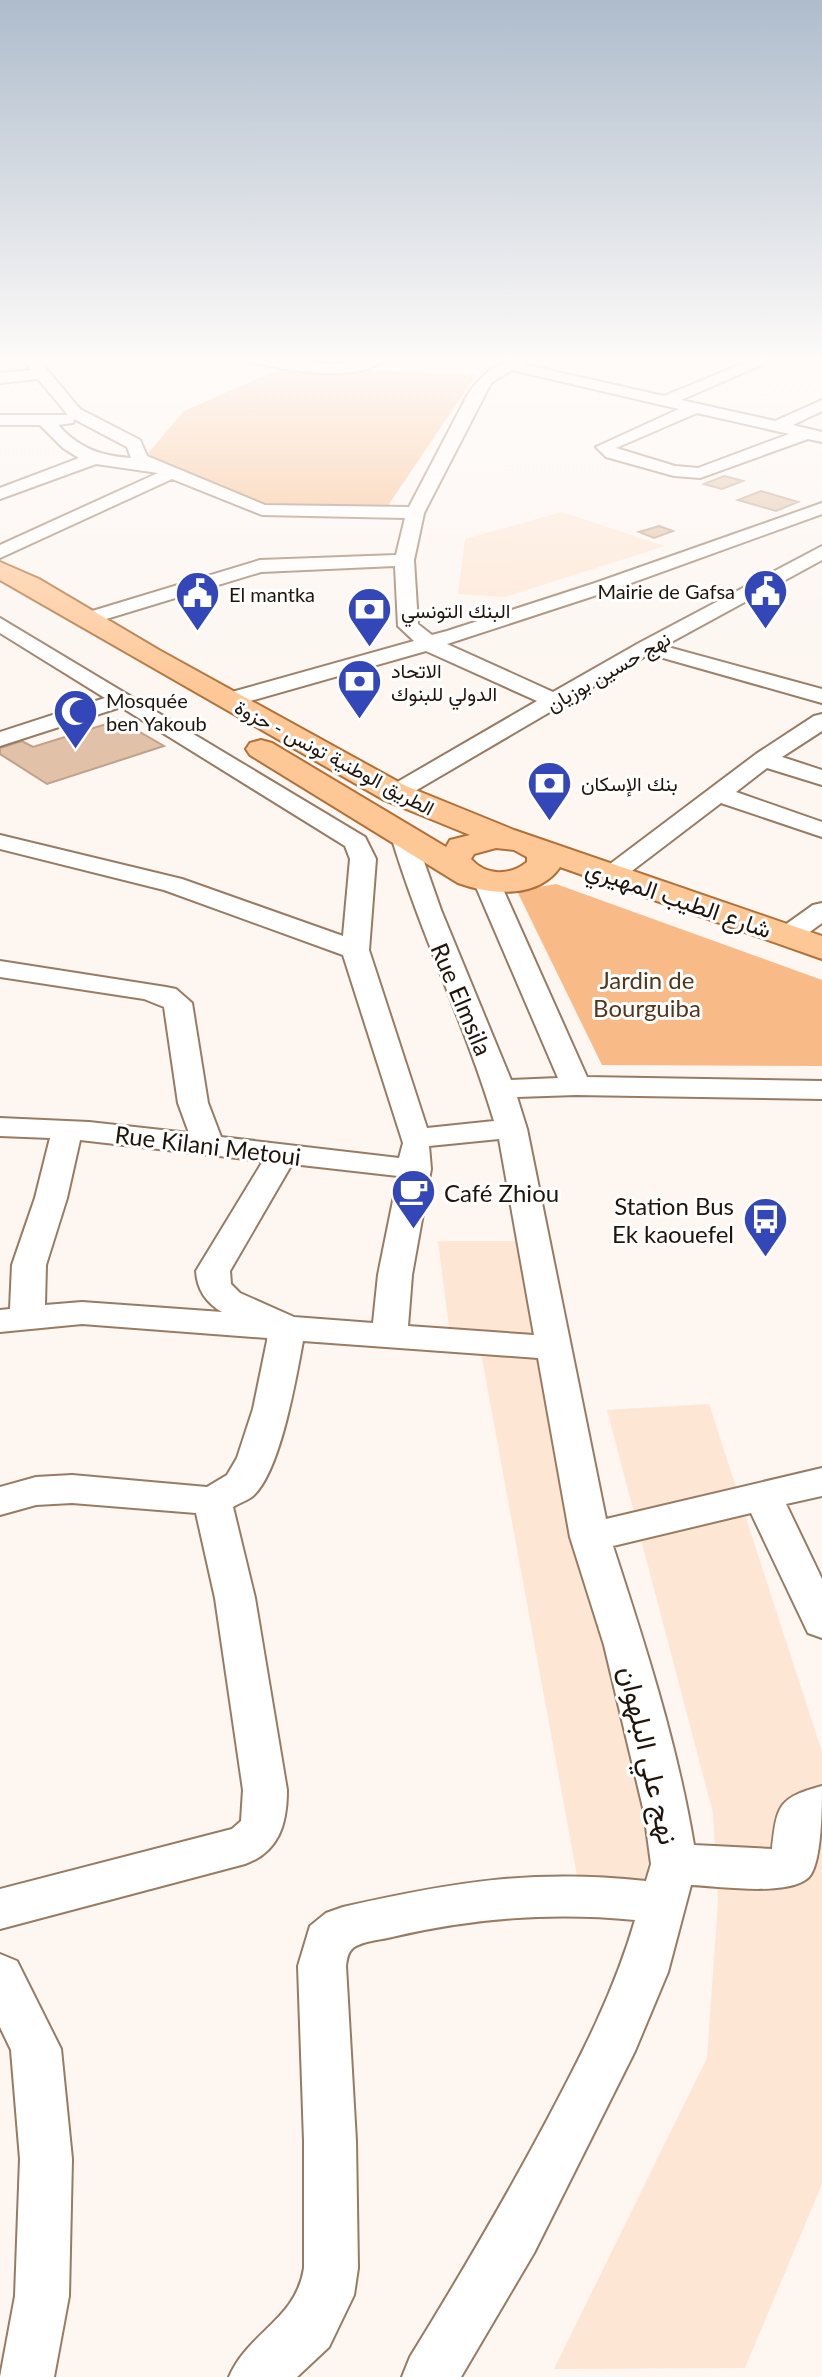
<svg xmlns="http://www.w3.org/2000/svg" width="822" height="2377" font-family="Lato,Vazirmatn,sans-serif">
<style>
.built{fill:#fee6d4}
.green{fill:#f8ba87}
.building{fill:#e1c1a8;stroke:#c0a189;stroke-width:2}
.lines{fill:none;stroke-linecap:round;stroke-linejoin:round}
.minor-casing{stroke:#987b63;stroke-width:4}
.major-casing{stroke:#b07138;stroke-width:4}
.minor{fill:#fff;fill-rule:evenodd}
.major{fill:#fec796;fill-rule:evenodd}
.labels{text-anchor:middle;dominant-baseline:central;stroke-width:6;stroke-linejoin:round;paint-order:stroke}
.far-poi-label{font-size:20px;fill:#20150c;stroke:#fff;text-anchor:start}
.far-street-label{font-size:20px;fill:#20150c;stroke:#fff}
.street-label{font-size:24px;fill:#20150c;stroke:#fff}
.park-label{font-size:24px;fill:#56361b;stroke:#fff}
.poi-label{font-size:24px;fill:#20150c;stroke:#fff;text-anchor:start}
.near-street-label{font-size:28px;fill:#20150c;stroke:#fff}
</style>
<rect width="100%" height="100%" fill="#fdf6f1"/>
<path class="built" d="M562 512 665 546 505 597 458 594 465 539Z
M438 1241H520L551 1338 449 1327Z
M481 1353 550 1355 656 1801 642 1909 578 1881Z
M709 1404 822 1752V2184L745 2368 554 2369 707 2058 718 1902 713 1813 607 1410Z"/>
<path class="green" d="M287 366 476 375 385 510 261 506 145 457 184 411Z
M556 884 822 980V1066L602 1065 517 891Z"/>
<path class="building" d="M724 476 743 481 722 489 704 484Z
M761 491 798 502 776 511 738 500Z
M659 526 673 531 654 538 639 532Z
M119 720 164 746 47 784 0 754V748L22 741 33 747Z"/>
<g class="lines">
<defs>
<path id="minor" d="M22 359H38L80 409 140 440 147 456 265 505 409 507 468 394C483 373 500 359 527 359L522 364 664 396 754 359H775L681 400 775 421 822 400V411L793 425 822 432V442L808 439 700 478 674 476 606 457 596 447 679 409 512 370 491 383 424 513 414 560 418 624 432 635 447 631 595 583 822 503V514L609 591 447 644 553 692 639 643 822 546V560L664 646 822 689V703L649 654 403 798H387L383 793 387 788 537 701 426 651 229 707 218 700 221 695 414 641 398 626 395 566 261 572 93 623 86 625 76 619 79 615 260 560 396 555 405 518 262 515 172 479 0 558V545L158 473 96 464 0 499V488L79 458 63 448 40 425H0V415H68L38 379 0 383V373L31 370ZM697 413 789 434 698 468 675 466 616 448ZM74 419 127 447 131 458C100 456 79 448 58 425L73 423Z
M249 359 335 364 386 359C358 384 285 370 252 362Z
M0 618 365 837 376 859 369 950 427 1128 494 1121C465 1024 420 933 391 836L394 831H412L415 836 441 910 511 1080 558 1078 473 880 477 875H495L499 880 587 1077 822 1081V1099L576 1095 517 1097 527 1129 606 1519 822 1468V1496L786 1504 822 1579V1638L808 1633 751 1513 613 1546C645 1644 677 1743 694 1845L772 1849C777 1805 778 1798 822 1786 822 1806 822 1863 809 1877 789 1897 719 1886 691 1885L668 1972 635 2051 534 2253 461 2377H402L410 2357C458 2279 504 2201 547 2120 582 2054 614 1992 635 1920 551 1912 474 1918 392 1937 381 1940 360 1941 352 1949 347 1954 347 1960 346 1966L356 2141 358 2268 354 2295 329 2347 297 2377H229C248 2332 296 2320 304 2268V2141L298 1966 310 1926 326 1913 343 1907C453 1882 532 1869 646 1881L651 1864 644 1812 604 1645 570 1537 538 1358 303 1341C296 1378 281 1469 254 1495 249 1500 239 1503 233 1507L255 1598 287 1790C287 1824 279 1852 245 1864L0 1929V1889L232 1829 241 1821 243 1790 215 1598 196 1513 72 1503 36 1505 0 1515V1487L36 1477 72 1475 207 1487 227 1475 237 1458 253 1409 267 1341V1338L82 1324 0 1332V1310L10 1309 12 1265 35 1198 50 1138 0 1136V1118L89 1122 189 1133 178 1103 164 1007 144 999 0 977V961L166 987 176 989 192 1003 208 1103 221 1137 399 1158 403 1143 343 955 164 890 0 849V835L182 879 343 936 350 859 345 846 121 707 0 746V732L105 698 0 633ZM499 1139 534 1335 408 1326 412 1275 431 1169 429 1146ZM80 1140 263 1161 196 1271C197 1289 206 1303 222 1312L82 1302 45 1305 46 1265 67 1198ZM292 1164 398 1176 378 1275 373 1323 294 1317 240 1293 231 1284 230 1271Z
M822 714V731L782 757 822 770V785L767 768 736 792 822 822V837L721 803 620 880H602L598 875 602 870 756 754 814 716Z
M822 903V923L796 942H778L774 936 778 930 813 905Z
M0 1954 17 1961 61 2049 72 2159 69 2296 54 2377H0L15 2296 20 2159 11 2050 0 2027Z"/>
<path id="major" d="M0 562 39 579 159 650 406 786 514 830 822 936V959L560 867C538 899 491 895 458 883L250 755 246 749 250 743 261 740 272 743 446 847 450 840 470 835 384 800 0 580ZM496 848 514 850 527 857V862C510 876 486 876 471 859L474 854Z"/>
</defs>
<use href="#minor" class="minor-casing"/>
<use href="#major" class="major-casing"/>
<use href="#minor" class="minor"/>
<use href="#major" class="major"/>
</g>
<linearGradient id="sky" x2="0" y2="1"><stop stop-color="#aebccc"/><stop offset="0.52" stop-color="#fefbf9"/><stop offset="1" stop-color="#fefbf9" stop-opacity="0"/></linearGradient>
<rect width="822" height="692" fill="url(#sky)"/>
<defs>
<symbol id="civic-pin" viewBox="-11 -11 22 30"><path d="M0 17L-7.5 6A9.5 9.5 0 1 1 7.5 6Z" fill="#3347b9" stroke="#fff"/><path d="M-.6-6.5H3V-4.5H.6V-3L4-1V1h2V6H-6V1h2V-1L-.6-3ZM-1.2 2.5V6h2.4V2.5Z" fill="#fff"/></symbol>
<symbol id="bank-pin" viewBox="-11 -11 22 30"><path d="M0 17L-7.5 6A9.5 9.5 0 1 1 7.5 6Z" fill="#3347b9" stroke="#fff"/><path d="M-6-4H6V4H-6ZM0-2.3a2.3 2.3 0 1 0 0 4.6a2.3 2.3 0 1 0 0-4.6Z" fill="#fff"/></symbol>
<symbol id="mosque-pin" viewBox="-11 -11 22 30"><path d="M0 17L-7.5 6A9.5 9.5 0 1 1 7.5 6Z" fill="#3347b9" stroke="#fff"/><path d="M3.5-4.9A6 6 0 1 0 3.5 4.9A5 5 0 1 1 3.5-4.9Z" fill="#fff"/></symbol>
<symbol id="cafe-pin" viewBox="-11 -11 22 30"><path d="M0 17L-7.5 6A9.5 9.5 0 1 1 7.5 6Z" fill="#3347b9" stroke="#fff"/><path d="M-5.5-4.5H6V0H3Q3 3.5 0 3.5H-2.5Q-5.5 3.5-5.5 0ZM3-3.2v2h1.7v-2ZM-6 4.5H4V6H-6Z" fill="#fff"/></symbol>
<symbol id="bus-pin" viewBox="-11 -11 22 30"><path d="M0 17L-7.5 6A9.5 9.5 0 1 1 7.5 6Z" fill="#3347b9" stroke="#fff"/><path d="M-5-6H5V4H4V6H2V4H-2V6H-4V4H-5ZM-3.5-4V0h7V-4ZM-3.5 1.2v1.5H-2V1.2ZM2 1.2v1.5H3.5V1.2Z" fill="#fff"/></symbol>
</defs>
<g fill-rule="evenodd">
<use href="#civic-pin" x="740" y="566" width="51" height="69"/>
<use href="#civic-pin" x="172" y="568" width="51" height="69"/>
<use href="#bank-pin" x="344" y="584" width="51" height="69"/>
<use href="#bank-pin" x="334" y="656" width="51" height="69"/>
<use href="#mosque-pin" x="50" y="686" width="51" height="69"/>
<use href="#bank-pin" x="524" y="758" width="51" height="69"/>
<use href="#cafe-pin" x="388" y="1166" width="51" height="69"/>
<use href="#bus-pin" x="740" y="1194" width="51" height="69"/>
</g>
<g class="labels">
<g class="far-poi-label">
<text x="735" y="591" text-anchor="end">Mairie de Gafsa</text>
<text x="229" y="594">El mantka</text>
<text x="401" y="610">البنك التونسي</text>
<text x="391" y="670">الاتحاد<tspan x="391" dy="23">الدولي للبنوك</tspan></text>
<text x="106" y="700">Mosquée<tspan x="106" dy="23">ben Yakoub</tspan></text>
<text x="581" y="783">بنك الإسكان</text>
</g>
<g class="far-street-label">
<text transform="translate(608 671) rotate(-30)">نهج حسين بوزيان</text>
<text transform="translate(335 757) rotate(28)">الطريق الوطنية تونس - حزوة</text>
</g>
<g class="street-label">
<text transform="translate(679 898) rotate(19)">شارع الطيب المهيري</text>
<text transform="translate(462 999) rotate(67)">Rue Elmsila</text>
<text transform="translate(208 1145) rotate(7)">Rue Kilani Metoui</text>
</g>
<g class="park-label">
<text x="647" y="979">Jardin de<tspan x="647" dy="28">Bourguiba</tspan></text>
</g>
<g class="poi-label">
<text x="444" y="1192">Café Zhiou</text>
<text x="734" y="1205" text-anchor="end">Station Bus<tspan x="734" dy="28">Ek kaouefel</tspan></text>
</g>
<g class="near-street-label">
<text transform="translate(650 1755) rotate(77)">نهج علي البلهوان</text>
</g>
</g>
</svg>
